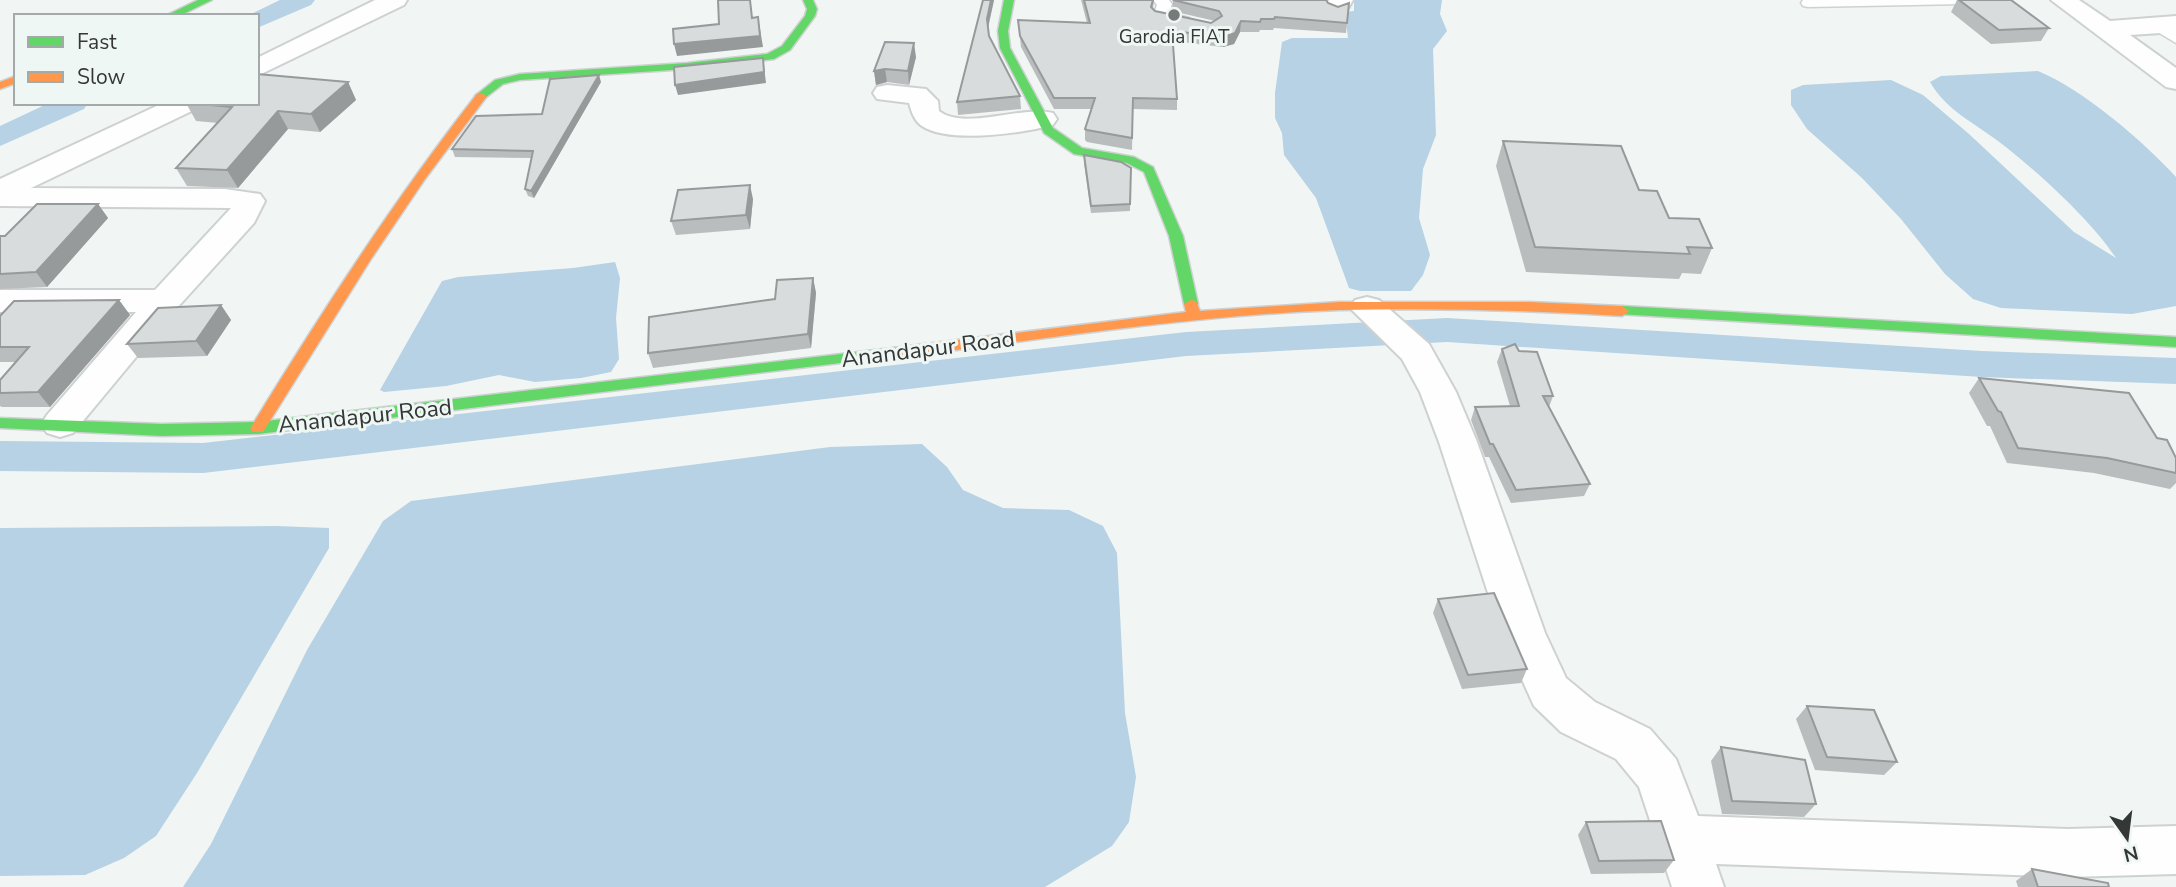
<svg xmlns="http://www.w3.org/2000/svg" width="2176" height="887" font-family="'Nunito Sans',sans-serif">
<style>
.water{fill:#b6d2e4}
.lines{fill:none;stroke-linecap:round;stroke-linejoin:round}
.canal{fill:#b6d2e4;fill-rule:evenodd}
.lane-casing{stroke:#ced1d1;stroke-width:3}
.street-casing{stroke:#ced1d1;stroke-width:4}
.fast-casing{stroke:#ced1d1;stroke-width:3}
.slow-casing{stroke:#ced1d1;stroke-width:3}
.lane{fill:#fdfefd;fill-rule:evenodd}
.street{fill:#fdfefd;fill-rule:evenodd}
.fast{fill:#63d668;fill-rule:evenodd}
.slow{fill:#ff974d;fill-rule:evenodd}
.wall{fill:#babdbd}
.shaded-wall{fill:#979a9a}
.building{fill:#d8dcdc;stroke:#979a9a;stroke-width:2}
.poi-dot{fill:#767a78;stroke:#eff7f5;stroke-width:2.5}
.labels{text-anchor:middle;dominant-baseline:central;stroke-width:6;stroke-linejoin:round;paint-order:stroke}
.far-poi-label{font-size:19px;fill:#343736;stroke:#eff7f5}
.street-label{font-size:23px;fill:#343736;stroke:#eff7f5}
</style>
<rect width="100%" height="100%" fill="#f1f5f4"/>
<path class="water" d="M1354 0H1442L1440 14 1447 31 1433 49 1436 135 1423 169 1419 218 1430 255 1423 275 1411 291H1360L1349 288 1316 198 1284 155 1282 133 1275 118V93L1282 42 1292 38H1348L1345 12 1354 11Z
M2038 71C2084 90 2143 141 2176 177V306L2132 314 2001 308 1973 299 1945 274 1901 219 1862 178 1807 129 1791 105V90L1803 85 1891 80 1923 95 1969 134 2074 232 2116 258C2090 219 2036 170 1998 141 1973 122 1946 110 1930 82L1941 76Z
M615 262 620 278 616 318 619 359 611 372 581 378 535 382 499 375 446 386 384 392 380 390 442 281 458 277 573 268Z
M922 444 947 467 963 490 1003 508 1069 510 1103 526 1117 553 1125 713 1136 777 1129 822 1112 846 1045 887H183L211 844 307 650 383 521 411 501 830 447Z
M276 526 329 528V548L197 773 156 836 124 858 85 875 0 876V528Z"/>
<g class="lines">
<path class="canal" d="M280 0H315L311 5 257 28V16H247Z
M49 103H88L84 109 0 146V126Z
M1447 318 1982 351 2176 358V384L1982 377 1447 342 1186 356 203 473 0 471V441L203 443 1186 332Z"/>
<defs>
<path id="lane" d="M1153 0H1169L1172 4 1169 13 1189 18 1192 21 1184 26 1155 19 1153 16 1157 5Z
M1803 0H1971L1964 4 1808 7 1803 6 1801 3Z
M2156 20 2176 31V43L2151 28 2148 25Z"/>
<path id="street" d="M375 0H407L404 5 257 76V58Z
M1329 0H1353L1346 12 1337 15 1328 12 1324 7Z
M2051 0H2079L2110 21 2176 16V32L2130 35 2176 68V89L2166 87Z
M887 85 926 89 938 101 939 111C965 131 1022 105 1053 113L1057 119 1053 125C1023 133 949 144 922 126 914 121 911 110 909 103L877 99 873 93 877 87Z
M163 103H200L196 109 31 188 225 189 260 194 265 201 254 223 176 309 73 433 60 437 47 433 41 424 47 415 136 312H0V290H155L231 208 0 206V179Z
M1367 297 1379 300 1429 344 1456 392 1477 442 1545 633 1566 678 1595 702 1650 729 1676 759 1698 816 2068 829 2176 826V874L2068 877 1716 864 1724 887H1672L1639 787 1616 759 1561 732 1534 706 1501 633 1439 442 1420 392 1402 359 1350 308 1355 300Z"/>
<path id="fast" d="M198 0H212L179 16H165Z
M803 0H813L817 9 815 16 790 50 774 59 687 69 520 80 503 84 485 98 475 96 495 80 520 74 687 63 767 54 782 46 805 16 807 9Z
M1004 0H1014L1008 31 1010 48 1053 128 1082 148 1134 157 1153 167 1183 236 1198 304 1196 307 1191 308 1184 304 1169 236 1144 172 1127 163 1074 154 1044 133 1000 48 998 31Z
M1622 306 2176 337V347L1617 314 1615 311Z
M901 347 908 352 906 355 258 434 162 436 0 428V418L162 424 258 422Z"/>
<path id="slow" d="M16 76V83L0 89V82Z
M481 93 487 96 425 179 371 259 263 432H253L250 428 253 424C323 310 395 199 477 94Z
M1191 300 1196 301 1200 311 1339 302H1529L1622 306 1629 311 1622 316C1528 310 1434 308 1340 310 1193 315 1047 339 901 357L894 352 901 347 1186 312 1184 304Z"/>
</defs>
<use href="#lane" class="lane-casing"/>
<use href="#street" class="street-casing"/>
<use href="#fast" class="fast-casing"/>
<use href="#slow" class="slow-casing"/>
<use href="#lane" class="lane"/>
<use href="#street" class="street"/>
<use href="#fast" class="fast"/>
<use href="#slow" class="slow"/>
</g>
<path class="wall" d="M983 0H994L988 29 989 36 1020 96 1021 109 958 115 957 102Z
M1081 0H1154L1153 9 1155 11 1211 23 1215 21 1172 11 1173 1 1172 0H1326L1328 3 1347 23 1346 33 1274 28 1273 30H1260L1259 32H1240L1234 44 1223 47 1173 41 1177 99V110L1133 109 1132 150 1087 142 1085 140V129L1091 109H1054L1021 47 1018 20 1087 23Z
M1957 0H2011L2049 28 2041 41 1991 44 1951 12Z
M916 57 909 85 887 82 876 85 874 71Z
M348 82 356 100 320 132 288 129 238 188 187 186 176 168 218 123 196 121 186 103Z
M601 82 534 198 528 196 525 189 532 158 455 157 452 149 542 114Z
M1503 141 1639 190 1669 218 1712 248 1701 274 1682 273 1679 279 1526 272 1496 166Z
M1084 155 1131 168 1130 211 1091 213 1084 163Z
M753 199 750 229 676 235 671 221Z
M98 204 108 218 47 287 0 289V236H5Z
M813 278 816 293 811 348 653 368 648 353 775 299Z
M119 300 130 315 50 407H2L0 406V380L15 362H0V316Z
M221 305 231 320 207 356 138 358 127 344Z
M1502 349 1519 351 1553 396 1549 407 1590 484 1584 496 1511 503 1489 457H1485L1471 420 1475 407 1510 406 1497 362Z
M1979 378 2157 438 2176 458V483L2170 489 2094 473 2007 463 1990 426H1987L1969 393Z
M1438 599 1527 669 1521 683 1462 689 1433 613Z
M1807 706 1897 762 1884 775 1815 770 1796 719Z
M1721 747 1816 804 1804 817 1722 814 1711 761Z
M1586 822 1674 860 1664 873 1591 874 1578 835Z
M2032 869 2109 887H2018L2016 881Z"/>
<path class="shaded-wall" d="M991 0H994L987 31V19Z
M758 17 763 47 677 56 674 44Z
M1241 21 1240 32 1234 44 1223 47 1224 37Z
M914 43 916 57 909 85 908 71Z
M763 58 766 83 678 95 675 85Z
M885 69 887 82 876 85 874 71Z
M599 75 601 82 534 198 531 191Z
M348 82 356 100 320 132 311 114Z
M278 111 288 129 238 188 227 170Z
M750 185 753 199 750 229 746 215Z
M98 204 108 218 47 287 36 272Z
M813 278 816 293 811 348 808 334Z
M119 300 130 315 50 407 38 392Z
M221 305 231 320 207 356 196 341Z"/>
<path class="building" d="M718 0H750L752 18 758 17 760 36 674 44 673 29 719 24Z
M983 0H991L987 19 989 36 1020 96 957 102Z
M1084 0H1153L1151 7 1155 11 1211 23 1222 16 1219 11 1173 0H1326L1328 3 1338 7 1349 3 1347 23 1275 17 1274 19H1261L1260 22 1241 21 1235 33 1224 37 1172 31 1177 99 1133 98 1132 138 1087 130 1085 129 1095 98H1054L1020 36 1018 20 1090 23Z
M1959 0H2011L2049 28 1999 30Z
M885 42 914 43 908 71 885 69 874 71Z
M763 58 764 72 675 85 674 67Z
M257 74 348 82 311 114 278 111 227 170 176 168 232 107 189 103H257Z
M599 75 531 191 525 189 533 151 452 149 476 116 542 114 550 79Z
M1503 141 1621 146 1639 190 1657 191 1669 218 1699 219 1712 248 1687 247 1690 254 1535 247Z
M1084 155 1121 162 1131 168 1130 204 1091 206Z
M750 185 746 215 671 221 678 190Z
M37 204H98L36 272 0 274V236H5Z
M813 278 808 334 648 353 649 317 775 299 777 280Z
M119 300 38 392 0 393V380L29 347H0V316L14 301Z
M221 305 196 341 127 344 158 308Z
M1515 344 1519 351 1537 352 1553 396H1543L1590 484 1516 490 1493 444H1490L1475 407 1519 406 1502 349Z
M1979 378 2129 393 2157 438 2167 440 2176 458V473L2107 458 2018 448 2001 412 1998 411Z
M1494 593 1527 669 1468 675 1438 599Z
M1807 706 1874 710 1897 762 1827 757Z
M1721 747 1805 760 1816 804 1732 801Z
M1661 821 1674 860 1599 861 1586 822Z
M2032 869 2108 883 2109 887H2038Z"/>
<circle class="poi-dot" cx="1174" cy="15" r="7"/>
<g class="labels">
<g class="far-poi-label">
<text x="1174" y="37">Garodia FIAT</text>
</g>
<g class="street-label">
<text transform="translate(928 349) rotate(-7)">Anandapur Road</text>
<text transform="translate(365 416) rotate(-6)">Anandapur Road</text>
</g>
</g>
<rect x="14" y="14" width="245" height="91" fill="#eff7f5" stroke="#a4aaa9" stroke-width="2"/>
<rect x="28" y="37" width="35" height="10" fill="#63d668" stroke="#a4aaa9" stroke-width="2"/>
<text x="77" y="49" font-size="21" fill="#343736">Fast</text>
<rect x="28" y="72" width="35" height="10" fill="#ff974d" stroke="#a4aaa9" stroke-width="2"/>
<text x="77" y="84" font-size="21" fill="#343736">Slow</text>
<g transform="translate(2127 838) rotate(166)" stroke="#eff7f5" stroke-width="5" paint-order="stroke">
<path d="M0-5L12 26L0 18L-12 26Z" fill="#343736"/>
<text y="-10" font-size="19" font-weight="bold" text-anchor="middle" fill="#343736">N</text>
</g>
</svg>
